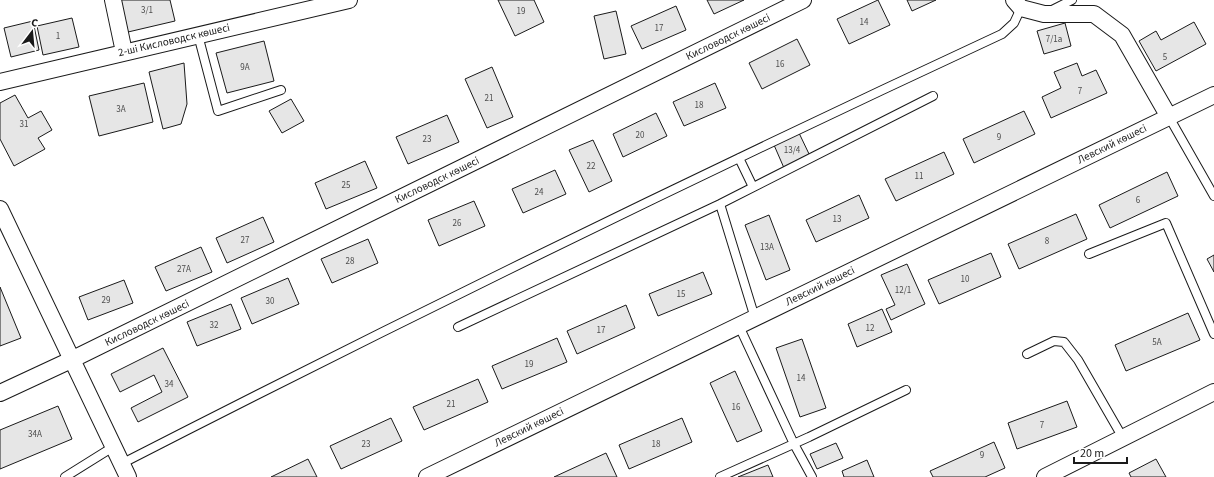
<svg xmlns="http://www.w3.org/2000/svg" width="1214" height="477" font-family="'Source Sans 3',sans-serif">
<style>
.building{fill:#e6e6e6;stroke:#1a1a1a}
.lines{fill:none;stroke-linecap:round;stroke-linejoin:round}
.service-casing{stroke:#1a1a1a;stroke-width:10}
.minor-casing{stroke:#1a1a1a;stroke-width:18}
.service{stroke:#fff;stroke-width:8}
.minor{stroke:#fff;stroke-width:16}
.labels{text-anchor:middle;dominant-baseline:central;stroke-width:3;stroke-linejoin:round;paint-order:stroke}
.number-label{font-size:9px;fill:#4d4d4d}
.street-label{font-size:11px;fill:#1a1a1a;stroke:#fff}
</style>
<rect width="100%" height="100%" fill="#fff"/>
<path class="building" d="M120 0H170L175 21 128 32Z
M498 0H534L544 22 515 36Z
M707 0H744L714 14Z
M878 0 890 25 849 44 837 19Z
M907 0H936L912 11Z
M676 6 686 30 642 49 631 26Z
M616 11 626 54 604 59 594 16Z
M72 18 79 47 43 55 37 26Z
M33 21 39 50 11 57 4 28Z
M1194 22 1206 44 1156 71 1139 41 1156 31 1161 40Z
M1065 23 1071 46 1044 54 1037 31Z
M797 39 810 65 762 89 749 63Z
M264 41 274 81 227 93 216 53Z
M184 63 187 104 181 124 163 129 149 72Z
M1077 63 1082 76 1096 70 1107 93 1051 118 1042 97 1061 88 1054 72Z
M492 67 513 117 487 128 465 79Z
M144 83 153 122 99 136 89 96Z
M715 83 726 108 684 126 673 102Z
M15 95 28 118 41 111 52 130 38 138 45 149 14 166 0 139V103Z
M291 99 304 121 282 133 269 111Z
M1024 111 1035 134 974 163 963 139Z
M656 113 667 136 623 157 613 134Z
M447 115 459 142 408 164 396 137Z
M799 133 810 156 784 168 774 145Z
M593 140 612 181 589 192 569 150Z
M944 152 954 174 896 201 885 179Z
M365 161 377 188 326 209 315 183Z
M555 170 566 194 523 213 512 189Z
M1167 172 1178 196 1110 228 1099 205Z
M859 195 869 218 816 242 806 220Z
M474 201 485 226 439 246 428 220Z
M1076 214 1087 239 1019 269 1008 244Z
M769 215 790 270 766 280 745 225Z
M263 217 274 242 227 263 216 238Z
M368 239 378 263 332 283 321 259Z
M201 247 212 272 166 291 155 267Z
M991 253 1001 277 939 304 928 280Z
M1214 255V272L1207 259Z
M907 264 925 304 891 320 886 309 895 305 881 275Z
M703 272 712 294 658 316 649 294Z
M288 278 299 304 252 324 241 298Z
M124 280 133 303 88 320 79 297Z
M0 287 21 338 0 346Z
M231 304 241 329 197 346 187 322Z
M626 305 635 328 577 354 567 331Z
M882 309 892 332 857 347 848 324Z
M1188 313 1200 340 1126 371 1115 345Z
M557 338 567 362 502 389 492 366Z
M802 339 826 408 800 417 776 348Z
M163 348 188 397 138 422 131 408 162 392 154 375 120 392 111 374Z
M735 371 762 431 737 442 710 383Z
M478 379 488 402 424 430 413 407Z
M1067 401 1077 427 1017 449 1008 423Z
M58 406 72 439 0 469V430Z
M391 418 402 441 341 469 330 446Z
M682 418 692 442 629 469 619 445Z
M994 442 1005 468 985 477H933L930 471Z
M836 443 843 458 817 469 810 454Z
M606 453 617 477H554Z
M308 459 317 477H271Z
M1156 459 1166 477H1131L1129 473Z
M867 460 874 477H844L842 471Z
M768 465 773 477H738Z"/>
<g class="lines">
<defs>
<path id="service" d="M1052 10 1072 0
M198 35 218 111 281 90
M1169 117 1214 196
M739 158 753 187
M720 204 755 318
M1089 254 1166 223 1214 334
M739 326 794 444 812 477
M458 327 720 204 933 96
M1027 354 1054 341 1064 342 1078 360 1123 438
M121 464C412 315 705 172 1002 34L1014 23 1021 8
M65 477 113 447
M720 477 809 437 906 390"/>
<path id="minor" d="M113 0 124 52
M1014 0 1021 8 1044 14H1094L1122 35 1169 117
M0 82 349 0
M0 209 128 477
M0 393 71 360 803 0
M427 477 1214 95
M1045 477 1214 392"/>
</defs>
<use href="#service" class="service-casing"/>
<use href="#minor" class="minor-casing"/>
<use href="#service" class="service"/>
<use href="#minor" class="minor"/>
</g>
<g class="labels">
<g class="number-label">
<text x="147" y="10">3/1</text>
<text x="521" y="11">19</text>
<text x="864" y="22">14</text>
<text x="659" y="28">17</text>
<text x="58" y="36">1</text>
<text x="1054" y="39">7/1а</text>
<text x="1165" y="57">5</text>
<text x="780" y="64">16</text>
<text x="245" y="67">9А</text>
<text x="1080" y="91">7</text>
<text x="489" y="98">21</text>
<text x="699" y="105">18</text>
<text x="121" y="109">3А</text>
<text x="24" y="124">31</text>
<text x="640" y="135">20</text>
<text x="999" y="137">9</text>
<text x="427" y="139">23</text>
<text x="792" y="150">13/4</text>
<text x="591" y="166">22</text>
<text x="919" y="176">11</text>
<text x="346" y="185">25</text>
<text x="539" y="192">24</text>
<text x="1138" y="200">6</text>
<text x="837" y="219">13</text>
<text x="457" y="223">26</text>
<text x="245" y="240">27</text>
<text x="1047" y="241">8</text>
<text x="767" y="247">13А</text>
<text x="350" y="261">28</text>
<text x="184" y="269">27А</text>
<text x="965" y="279">10</text>
<text x="903" y="290">12/1</text>
<text x="681" y="294">15</text>
<text x="106" y="300">29</text>
<text x="270" y="301">30</text>
<text x="214" y="325">32</text>
<text x="870" y="328">12</text>
<text x="601" y="330">17</text>
<text x="1157" y="342">5А</text>
<text x="529" y="364">19</text>
<text x="801" y="378">14</text>
<text x="169" y="384">34</text>
<text x="451" y="404">21</text>
<text x="736" y="407">16</text>
<text x="1042" y="425">7</text>
<text x="35" y="434">34А</text>
<text x="366" y="444">23</text>
<text x="656" y="444">18</text>
<text x="982" y="455">9</text>
</g>
<g class="street-label">
<text transform="translate(728 37) rotate(-26)">Кисловодск көшесі</text>
<text transform="translate(174 40) rotate(-13)">2-ші Кисловодск көшесі</text>
<text transform="translate(1112 144) rotate(-26)">Левский көшесі</text>
<text transform="translate(437 180) rotate(-26)">Кисловодск көшесі</text>
<text transform="translate(820 286) rotate(-26)">Левский көшесі</text>
<text transform="translate(147 323) rotate(-26)">Кисловодск көшесі</text>
<text transform="translate(529 427) rotate(-26)">Левский көшесі</text>
</g>
</g>
<g transform="translate(32 32) rotate(16)" stroke="#ffffff" stroke-width="3" paint-order="stroke">
<path d="M0-3L7 15L0 10L-7 15Z" fill="#1a1a1a"/>
<text y="-6" font-size="11" font-weight="bold" text-anchor="middle" fill="#1a1a1a">С</text>
</g>
<path d="M1074 457v6h53v-6" fill="none" stroke="#1a1a1a" stroke-width="2"/>
<text x="1080" y="457" font-size="12" fill="#1a1a1a" stroke="#ffffff" stroke-width="3" paint-order="stroke">20 m</text>
</svg>
